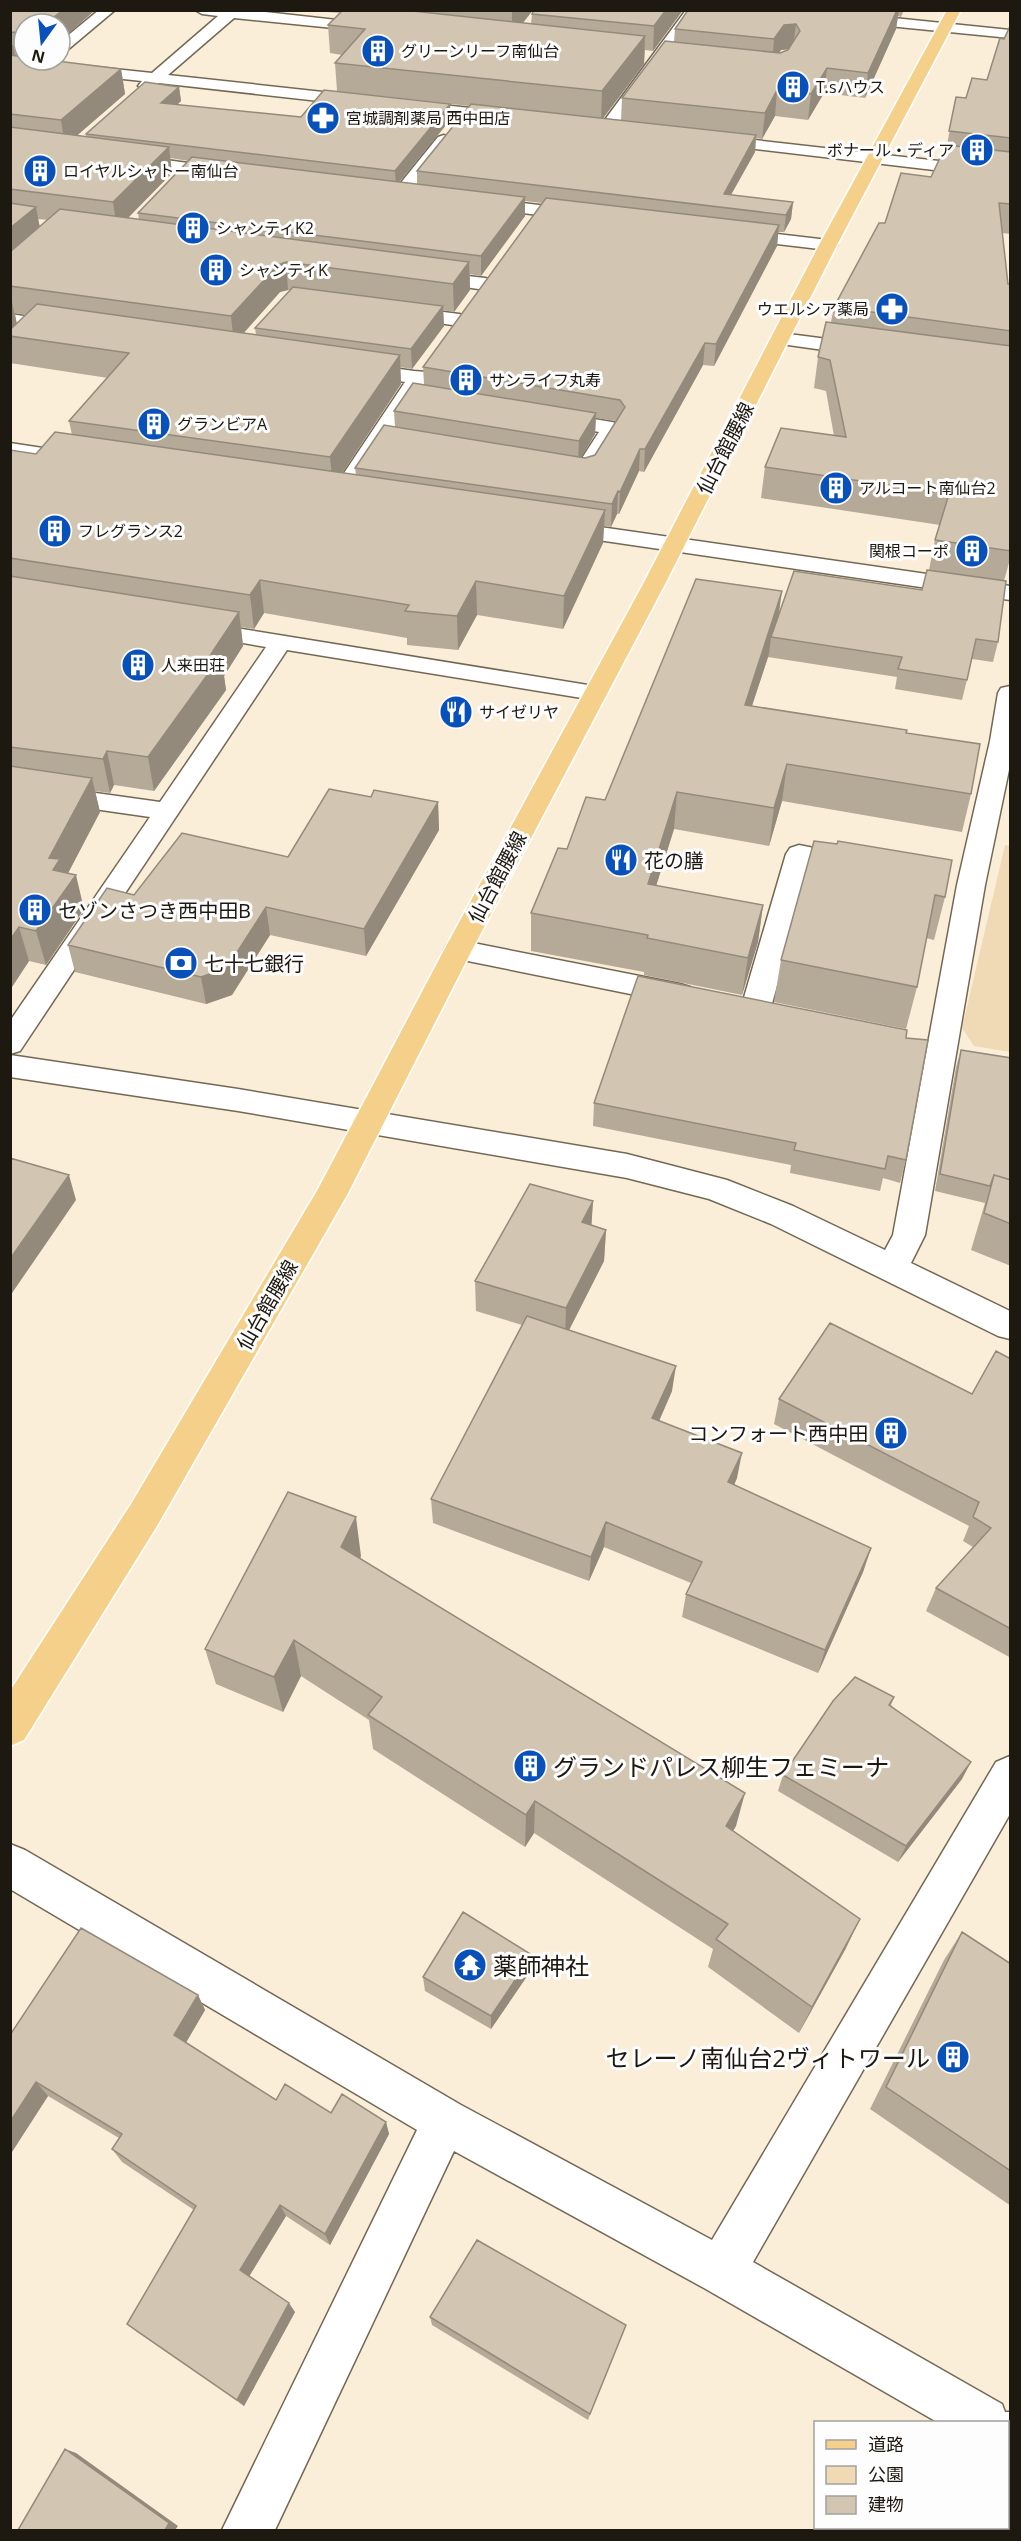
<svg xmlns="http://www.w3.org/2000/svg" width="1021" height="2541" font-family="'Open Sans','Noto Sans JP',sans-serif">
<style>
.green{fill:#f0dab6}
.lines{fill:none;stroke-linecap:round;stroke-linejoin:round}
.minor-casing{stroke:#746855;stroke-width:3}
.major-casing{stroke:#fff;stroke-width:3}
.minor{fill:#fff;fill-rule:evenodd}
.major{fill:#f4d08a;fill-rule:evenodd}
.wall{fill:#b5a998;fill-rule:evenodd}
.shaded-wall{fill:#938a7c}
.building{fill:#d2c5b1;stroke:#938a7c;stroke-width:1.5}
.labels{text-anchor:middle;dominant-baseline:central;stroke-width:6;stroke-linejoin:round;paint-order:stroke}
.far-poi-label{font-size:16px;fill:#1d1810;stroke:#fdfdfd;text-anchor:start}
.street-label{font-size:20px;fill:#1d1810;stroke:#fdfdfd}
.poi-label{font-size:20px;fill:#1d1810;stroke:#fdfdfd;text-anchor:start}
.near-poi-label{font-size:24px;fill:#1d1810;stroke:#fdfdfd;text-anchor:start}
</style>
<rect width="100%" height="100%" fill="#fbeed8"/>
<path class="green" d="M1005 845 1010 846V1052L974 1046 962 1028Z"/>
<g class="lines">
<defs>
<path id="minor" d="M99 10H115L65 52 60 53V42Z
M195 10H248L373 24 380 28 373 32 234 18 168 75 507 112 515 117 507 122 159 83 146 91 138 86 142 81 10 67V58L152 73 218 16 202 14Z
M686 10H701L613 131H601L599 128 601 125Z
M760 10H816L1010 30V38L767 14Z
M444 135 452 140 450 143 407 198H395L392 194 395 190 438 137Z
M710 135 1010 169V179L704 143 702 140Z
M128 155 226 168 234 173 226 178 122 164 120 160 122 156Z
M480 198 580 210 586 211 589 215 586 219 580 220 474 207 471 203 474 199Z
M733 229 828 240 834 241 837 245 834 249 828 250 727 238 724 234 727 230Z
M424 271 485 278 492 280 494 284 492 288 485 290 418 280 415 276 418 272Z
M398 306 459 314 466 316 468 320 466 324 459 326 391 316 389 312 391 308Z
M10 314 65 322 72 324 75 328 72 332 65 334 10 326Z
M781 333 866 344 873 346 876 350 873 354 866 356 774 343 771 339 774 335Z
M357 363 414 371 426 372 429 376 347 502 339 503 331 502 328 497 405 382 350 373 347 369 350 365Z
M551 412 612 422 619 424 622 428 591 476 584 478 577 476 573 472 599 432 544 422 541 418 544 414Z
M10 443 82 454 89 456 92 460 89 464 82 466 10 455Z
M558 521 1010 586V600L550 533 547 528 550 523Z
M199 622 594 686 603 688 606 693 603 698 594 700 287 650 20 1051 10 1054V1021L150 817 10 797V781L160 802 266 647 191 634 187 629 191 624Z
M1010 686V765L985 885 925 1235 911 1263 1010 1311V1339L998 1336 771 1224 709 1199 627 1178 238 1111 10 1077V1055L238 1089 627 1154 727 1180 793 1206 885 1250 893 1235 957 885 990 741 998 693 1001 688Z
M799 845 864 858 867 864 864 870 854 873 810 865 770 1011 765 1018 755 1021 745 1018 740 1011 786 854 790 848Z
M458 940 680 984 690 987 694 994 690 1001 680 1004 448 957 444 950 448 943Z
M1010 1756V1814L753 2262 1002 2404 1005 2412H1010V2463L1008 2462V2422H937L704 2288 454 2151 275 2530H222L417 2130 10 1889V1844L25 1850 461 2105 712 2240 996 1762Z"/>
<path id="major" d="M947 10H961L837 245 664 586 472 950 347 1195 157 1526 24 1740 10 1746V1691L131 1504 318 1189 444 950 642 586 819 245Z"/>
</defs>
<use href="#minor" class="minor-casing"/>
<use href="#major" class="major-casing"/>
<use href="#minor" class="minor"/>
<use href="#major" class="major"/>
</g>
<path class="wall" d="M10 10H95L60 41V24H24V60L121 69 125 94 77 135 86 137V134L179 87 181 101 177 105 301 117 337 91 335 63 342 55 330 53 328 25 341 13 327 12V10H533L523 23 531 24 532 14 683 10 653 51 645 50 644 64 603 118 621 120 622 98 674 42 675 29 688 10H904L901 17 898 16 896 29 865 98 824 93 808 120 775 116 762 139 756 138 755 152 731 195 793 202 791 219 784 232H778L777 246 714 366 703 365 644 472 639 471 619 514H617L611 527 604 526 603 543 563 629 477 615 458 650 407 645V638L264 613 254 629 241 627 243 646 224 676 226 690 154 791 114 785 110 793 95 791 100 812 68 873 84 909 46 965 29 961 10 990V450L36 454 72 435 69 421 108 378 10 363ZM788 49V50L779 53 781 50ZM381 96 469 106 417 171V184L399 182 451 119ZM170 158 189 161 138 213 139 220 128 218 172 173ZM525 201 542 203 423 367 424 384 394 411 395 427 355 468 356 475 342 473 401 384 400 367 412 369 444 326 443 310 454 312 470 290V274L481 276 525 216ZM38 219 48 220 40 227ZM288 290H290L255 328 256 335 243 333 280 292ZM15 313 26 315 17 324ZM596 418 616 421 595 455 585 458 581 457 595 434Z
M1011 24V234L1002 233 1008 284H1011V559H1010L1004 581 998 642 993 662 972 659 962 700 895 689 897 677 768 657 769 654 752 706 907 733 971 794 962 832 782 801 769 846 674 829 656 886 763 905 758 942 742 995 644 975V972L531 951V913L605 800 779 613 922 590 929 570 935 540 940 525 761 498 765 467 834 436 826 391 814 388 818 357 831 322 834 307 885 223 931 177 947 145 956 97 966 98 987 80Z
M371 797 438 802 439 830 366 956 270 935 232 995 206 1004 75 972 68 945 288 857Z
M814 841 945 897 934 940 926 938 917 987 906 1029 774 1002 781 960Z
M906 1038V1160L900 1183 883 1178 880 1191 790 1173 791 1165 593 1126 594 1103Z
M961 1050 1011 1058V1266L971 1250 985 1203 935 1191 956 1067Z
M593 1201 591 1225 606 1230 604 1261 569 1330 672 1391 659 1421 737 1478 734 1485 871 1548 863 1572 818 1673 682 1617 686 1594 691 1583 604 1547 589 1581 433 1523 431 1499 522 1325 476 1311 475 1281Z
M1011 1359V1658L926 1611 936 1588 973 1547 963 1541 969 1526 774 1424 779 1399 972 1394Z
M361 1556 360 1559 736 1826 733 1831 846 1948 799 2033 708 1967 713 1949 534 1833 525 1847 373 1749 369 1720 301 1676 283 1712 216 1684 205 1649Z
M894 1697 891 1705 962 1779 898 1862 778 1791 783 1775Z
M962 1932 1011 1964V2206L870 2109 944 1960Z
M532 1969 491 2029 425 1991 423 1977Z
M198 1995 205 2010 186 2043 276 2100 331 2113 386 2122 389 2134 330 2245 286 2216 249 2276 295 2312 244 2406 137 2332 127 2324 194 2210 122 2162 112 2149 119 2138 48 2096 10 2155V2035Z
M430 2317 626 2325 588 2420 432 2325Z"/>
<path class="shaded-wall" d="M63 10H95L60 41V24H45Z
M513 10H533L512 36V11Z
M666 10H683L653 51 654 26Z
M897 10H899L896 29 865 98 868 73Z
M796 24 793 49 781 50 772 64 774 39 784 25Z
M645 36 644 64 601 121 602 91Z
M13 45 18 70 10 75V47Z
M827 68 824 93 808 120 811 94Z
M121 69 125 94 65 146 61 120Z
M179 87 181 101 163 118 161 103Z
M777 90 775 116 762 139 765 113Z
M450 104 451 119 396 186 395 171Z
M756 135 755 152 724 207V194Z
M169 147 172 173 117 229 113 202Z
M525 197V216L481 276V256Z
M793 202 791 219 784 232 786 215Z
M36 207 41 234 10 261V228Z
M779 225 777 246 714 366 716 344Z
M286 262 288 290 280 292 234 344 231 316 278 265Z
M469 262 470 290 454 312 453 284Z
M12 302 18 330 10 336V303Z
M443 306 444 326 412 369 411 349Z
M705 343 703 365 644 472 645 449Z
M400 355 401 384 333 487 330 457Z
M596 413 595 434 578 463 579 441Z
M640 449 639 471 619 514 620 492Z
M618 491 617 514 611 527 612 504Z
M605 510 603 543 563 629 564 596Z
M260 580 264 613 254 629 250 595Z
M476 581 477 615 458 650 457 616Z
M782 591 777 628 771 637 769 654 740 742 745 705Z
M239 612 243 646 224 676 226 690 154 791 148 757 211 654Z
M107 751 114 785 110 793 103 759Z
M787 764 782 801 769 846 774 808Z
M92 778 100 812 65 879 76 875 84 909 46 965 36 931 49 858Z
M677 792 674 829 645 921 648 884Z
M438 802 439 830 366 956 364 929Z
M763 905 758 942 742 995 748 958Z
M266 907 270 935 232 995 206 1004 201 977Z
M19 927 29 961 10 990V940Z
M69 1175 76 1200 10 1296V1259Z
M593 1201 591 1233 582 1222Z
M606 1230 604 1261 565 1338 566 1308Z
M676 1366 672 1391 649 1444 652 1418Z
M742 1453 737 1478 724 1507 728 1482Z
M356 1517 361 1556 347 1585 341 1547Z
M606 1522 604 1547 589 1581 591 1557Z
M871 1548 863 1572 818 1673 825 1650Z
M294 1640 301 1676 283 1712 274 1677Z
M971 1762 962 1779 898 1862 906 1846Z
M745 1793 736 1826 717 1857 726 1826Z
M535 1801 534 1833 525 1847 526 1815Z
M860 1919 846 1948 799 2033 812 2007Z
M532 1955V1969L491 2029V2016Z
M198 1995 205 2010 182 2049 174 2035Z
M36 2082 48 2096 10 2155V2122Z
M386 2122 389 2134 330 2245 325 2234Z
M280 2205 286 2216 247 2280 240 2270Z
M289 2303 295 2312 244 2406 237 2400Z
M65 2449 76 2453 178 2526 175 2530H165Z"/>
<path class="building" d="M10 10H63L45 24H24V33L10 32Z
M343 10H403L645 36 602 91 335 63 365 29 328 25Z
M534 10H666L654 26 532 14Z
M688 10H897L868 73 827 68 811 94 777 90 765 113 622 98 665 41 780 53 788 50 800 31 796 24 784 25 774 39 675 29Z
M1011 24V138L949 131 956 97 966 98 972 78 987 80 1000 38 1004 39Z
M10 55 24 57V60H49L121 69 61 120 10 114Z
M145 82 179 87 161 103 301 117 324 90 450 104 395 171 86 134Z
M471 104 756 135 724 194 793 202 786 215 417 171Z
M10 127 169 147 113 202 10 189Z
M946 145 1011 152V204L999 203 1008 284H1011V331L834 307 879 223H885L901 173 931 177Z
M192 157 525 197 481 256 138 213Z
M546 198 779 225 716 344 705 343 645 449H640L620 492 618 491 612 504 355 468 384 425 585 458 595 455 625 407 620 400 423 367Z
M10 203 36 207 10 228Z
M60 209 469 262 453 284 286 262 278 265 231 316 10 286V252Z
M293 287 443 306 411 349 255 328Z
M37 304 400 355 330 457 69 421 129 353 10 336V329L12 328Z
M826 322 1011 346V551L935 540 949 494 765 467 781 428 846 437 830 360 818 357Z
M413 383 596 413 579 441 394 411Z
M55 432 605 510 564 596 476 581 457 616 405 611 409 605 260 580 250 595 10 558V450L36 454Z
M927 570 1006 581 998 642 976 639 967 680 898 669 902 657 771 637 794 571 922 590Z
M10 576 239 612 211 654 221 656 148 757 107 751 103 759 10 747Z
M696 579 782 591 745 705 907 730 906 733 980 744 971 794 787 764 774 808 677 792 648 884 763 905 748 958 647 938 648 935 531 913 558 848 567 849 586 797 605 800Z
M10 766 92 778 49 858 60 859 53 870 76 875 36 931 19 927 10 940Z
M329 789 371 797 374 790 438 802 364 929 266 907 227 968 201 977 68 945 107 888 134 895 182 833 288 857Z
M814 841 837 844 838 841 952 860 945 897 935 895 917 987 781 960Z
M638 976 907 1030 906 1038 928 1040 906 1160 888 1156 885 1169 794 1150 796 1143 594 1103Z
M961 1050 1011 1058V1180L994 1175 990 1186 940 1174Z
M10 1158 69 1175 10 1259Z
M994 1175 1011 1180V1224L984 1213Z
M530 1184 593 1201 582 1222 606 1230 566 1308 475 1281Z
M527 1316 676 1366 652 1418 742 1453 728 1482 871 1548 825 1650 686 1594 702 1562 606 1522 591 1557 431 1499Z
M830 1323 972 1394 996 1351 1011 1359V1629L936 1588 991 1528 973 1517 979 1502 779 1399Z
M288 1492 356 1517 341 1547 745 1793 726 1826 860 1919 812 2007 716 1939 728 1924 535 1801 526 1815 368 1715 382 1697 294 1640 274 1677 205 1649Z
M855 1677 894 1697 889 1705 971 1762 906 1846 783 1775 833 1701Z
M463 1912 532 1955 491 2016 423 1977Z
M81 1928 198 1995 174 2035 276 2100 285 2084 331 2113 342 2094 386 2122 325 2234 280 2205 240 2270 289 2303 237 2400 127 2324 196 2206 112 2149 122 2134 36 2082 10 2122V2035Z
M962 1932 1011 1964V2171L886 2087Z
M477 2240 626 2325 590 2414 430 2317Z
M65 2449 169 2523 165 2530H18Z"/>
<defs>
<symbol id="building-disc" viewBox="-11 -11 22 22"><circle r="9.5" fill="#0850ba" stroke="#fdfdfd"/><path d="M-4-6H4V6H1V3H-1V6H-4ZM-2.5-4.3h1.7v1.8h-1.7ZM.8-4.3h1.7v1.8H.8ZM-2.5-1h1.7V.8h-1.7ZM.8-1h1.7V.8H.8Z" fill="#fff"/></symbol>
<symbol id="pharmacy-disc" viewBox="-11 -11 22 22"><circle r="9.5" fill="#0850ba" stroke="#fdfdfd"/><path d="M-2-6h4v4h4v4h-4v4h-4v-4h-4v-4h4Z" fill="#fff"/></symbol>
<symbol id="restaurant-disc" viewBox="-11 -11 22 22"><circle r="9.5" fill="#0850ba" stroke="#fdfdfd"/><path d="M-5-6h1v4h1v-4h1v4h1v-4h1v5L-1.5 .5V6h-2V.5L-5-1ZM5-6V6H3V1.5H1.5Q1.5-4 5-6Z" fill="#fff"/></symbol>
<symbol id="bank-disc" viewBox="-11 -11 22 22"><circle r="9.5" fill="#0850ba" stroke="#fdfdfd"/><path d="M-6-4H6V4H-6ZM0-2.3a2.3 2.3 0 1 0 0 4.6a2.3 2.3 0 1 0 0-4.6Z" fill="#fff"/></symbol>
<symbol id="temple-disc" viewBox="-11 -11 22 22"><circle r="9.5" fill="#0850ba" stroke="#fdfdfd"/><path d="M0-6L5-2H3V0L6.5 2.5H4V6H1.5V3h-3V6H-4V2.5H-6.5L-3 0V-2H-5Z" fill="#fff"/></symbol>
</defs>
<g fill-rule="evenodd">
<use href="#building-disc" x="359" y="32" width="38" height="38"/>
<use href="#building-disc" x="774" y="68" width="38" height="38"/>
<use href="#pharmacy-disc" x="304" y="99" width="38" height="38"/>
<use href="#building-disc" x="958" y="131" width="38" height="38"/>
<use href="#building-disc" x="21" y="152" width="38" height="38"/>
<use href="#building-disc" x="174" y="209" width="38" height="38"/>
<use href="#building-disc" x="197" y="251" width="38" height="38"/>
<use href="#pharmacy-disc" x="873" y="290" width="38" height="38"/>
<use href="#building-disc" x="447" y="361" width="38" height="38"/>
<use href="#building-disc" x="135" y="405" width="38" height="38"/>
<use href="#building-disc" x="817" y="469" width="38" height="38"/>
<use href="#building-disc" x="36" y="512" width="38" height="38"/>
<use href="#building-disc" x="953" y="532" width="38" height="38"/>
<use href="#building-disc" x="119" y="646" width="38" height="38"/>
<use href="#restaurant-disc" x="437" y="693" width="38" height="38"/>
<use href="#restaurant-disc" x="602" y="841" width="38" height="38"/>
<use href="#building-disc" x="16" y="891" width="38" height="38"/>
<use href="#bank-disc" x="162" y="944" width="38" height="38"/>
<use href="#building-disc" x="872" y="1414" width="38" height="38"/>
<use href="#building-disc" x="511" y="1747" width="38" height="38"/>
<use href="#temple-disc" x="451" y="1946" width="38" height="38"/>
<use href="#building-disc" x="934" y="2038" width="38" height="38"/>
</g>
<g class="labels">
<g class="far-poi-label">
<text x="401" y="51">グリーンリーフ南仙台</text>
<text x="816" y="87">T.sハウス</text>
<text x="346" y="118">宮城調剤薬局 西中田店</text>
<text x="954" y="150" text-anchor="end">ボナール・ディア</text>
<text x="63" y="171">ロイヤルシャトー南仙台</text>
<text x="216" y="228">シャンティK2</text>
<text x="239" y="270">シャンティK</text>
<text x="869" y="309" text-anchor="end">ウエルシア薬局</text>
<text x="489" y="380">サンライフ丸寿</text>
<text x="177" y="424">グランビアA</text>
<text x="859" y="488">アルコート南仙台2</text>
<text x="78" y="531">フレグランス2</text>
<text x="949" y="551" text-anchor="end">関根コーポ</text>
<text x="161" y="665">人来田荘</text>
<text x="479" y="712">サイゼリヤ</text>
</g>
<g class="street-label">
<text transform="translate(725 448) rotate(-63)">仙台館腰線</text>
<text transform="translate(497 877) rotate(-62)">仙台館腰線</text>
<text transform="translate(267 1305) rotate(-60)">仙台館腰線</text>
</g>
<g class="poi-label">
<text x="644" y="860">花の膳</text>
<text x="58" y="910">セゾンさつき西中田B</text>
<text x="204" y="963">七十七銀行</text>
<text x="868" y="1433" text-anchor="end">コンフォート西中田</text>
</g>
<g class="near-poi-label">
<text x="553" y="1766">グランドパレス柳生フェミーナ</text>
<text x="493" y="1965">薬師神社</text>
<text x="930" y="2057" text-anchor="end">セレーノ南仙台2ヴィトワール</text>
</g>
</g>
<rect width="1021" height="2541" fill="none" stroke="#1d1810" stroke-width="24"/>
<rect x="814" y="2421" width="195" height="108" fill="#fdfdfd" stroke="#a3a19e" stroke-width="1.5"/>
<rect x="826" y="2440" width="30" height="9" fill="#f4d08a" stroke="#a3a19e" stroke-width="1.5"/>
<text x="868" y="2451" font-size="18" fill="#1d1810">道路</text>
<rect x="826" y="2466" width="30" height="18" fill="#f0dab6" stroke="#a3a19e" stroke-width="1.5"/>
<text x="868" y="2481" font-size="18" fill="#1d1810">公園</text>
<rect x="826" y="2496" width="30" height="18" fill="#d2c5b1" stroke="#a3a19e" stroke-width="1.5"/>
<text x="868" y="2511" font-size="18" fill="#1d1810">建物</text>
<g transform="translate(42 42) rotate(195)"><circle r="28" fill="#fdfdfd" stroke="#a3a19e" stroke-width="1.5"/>
<path d="M0-4.5L10 22L0 15L-10 22Z" fill="#0850ba"/>
<text y="-9" font-size="16" font-weight="bold" text-anchor="middle" fill="#1d1810">N</text>
</g>
</svg>
